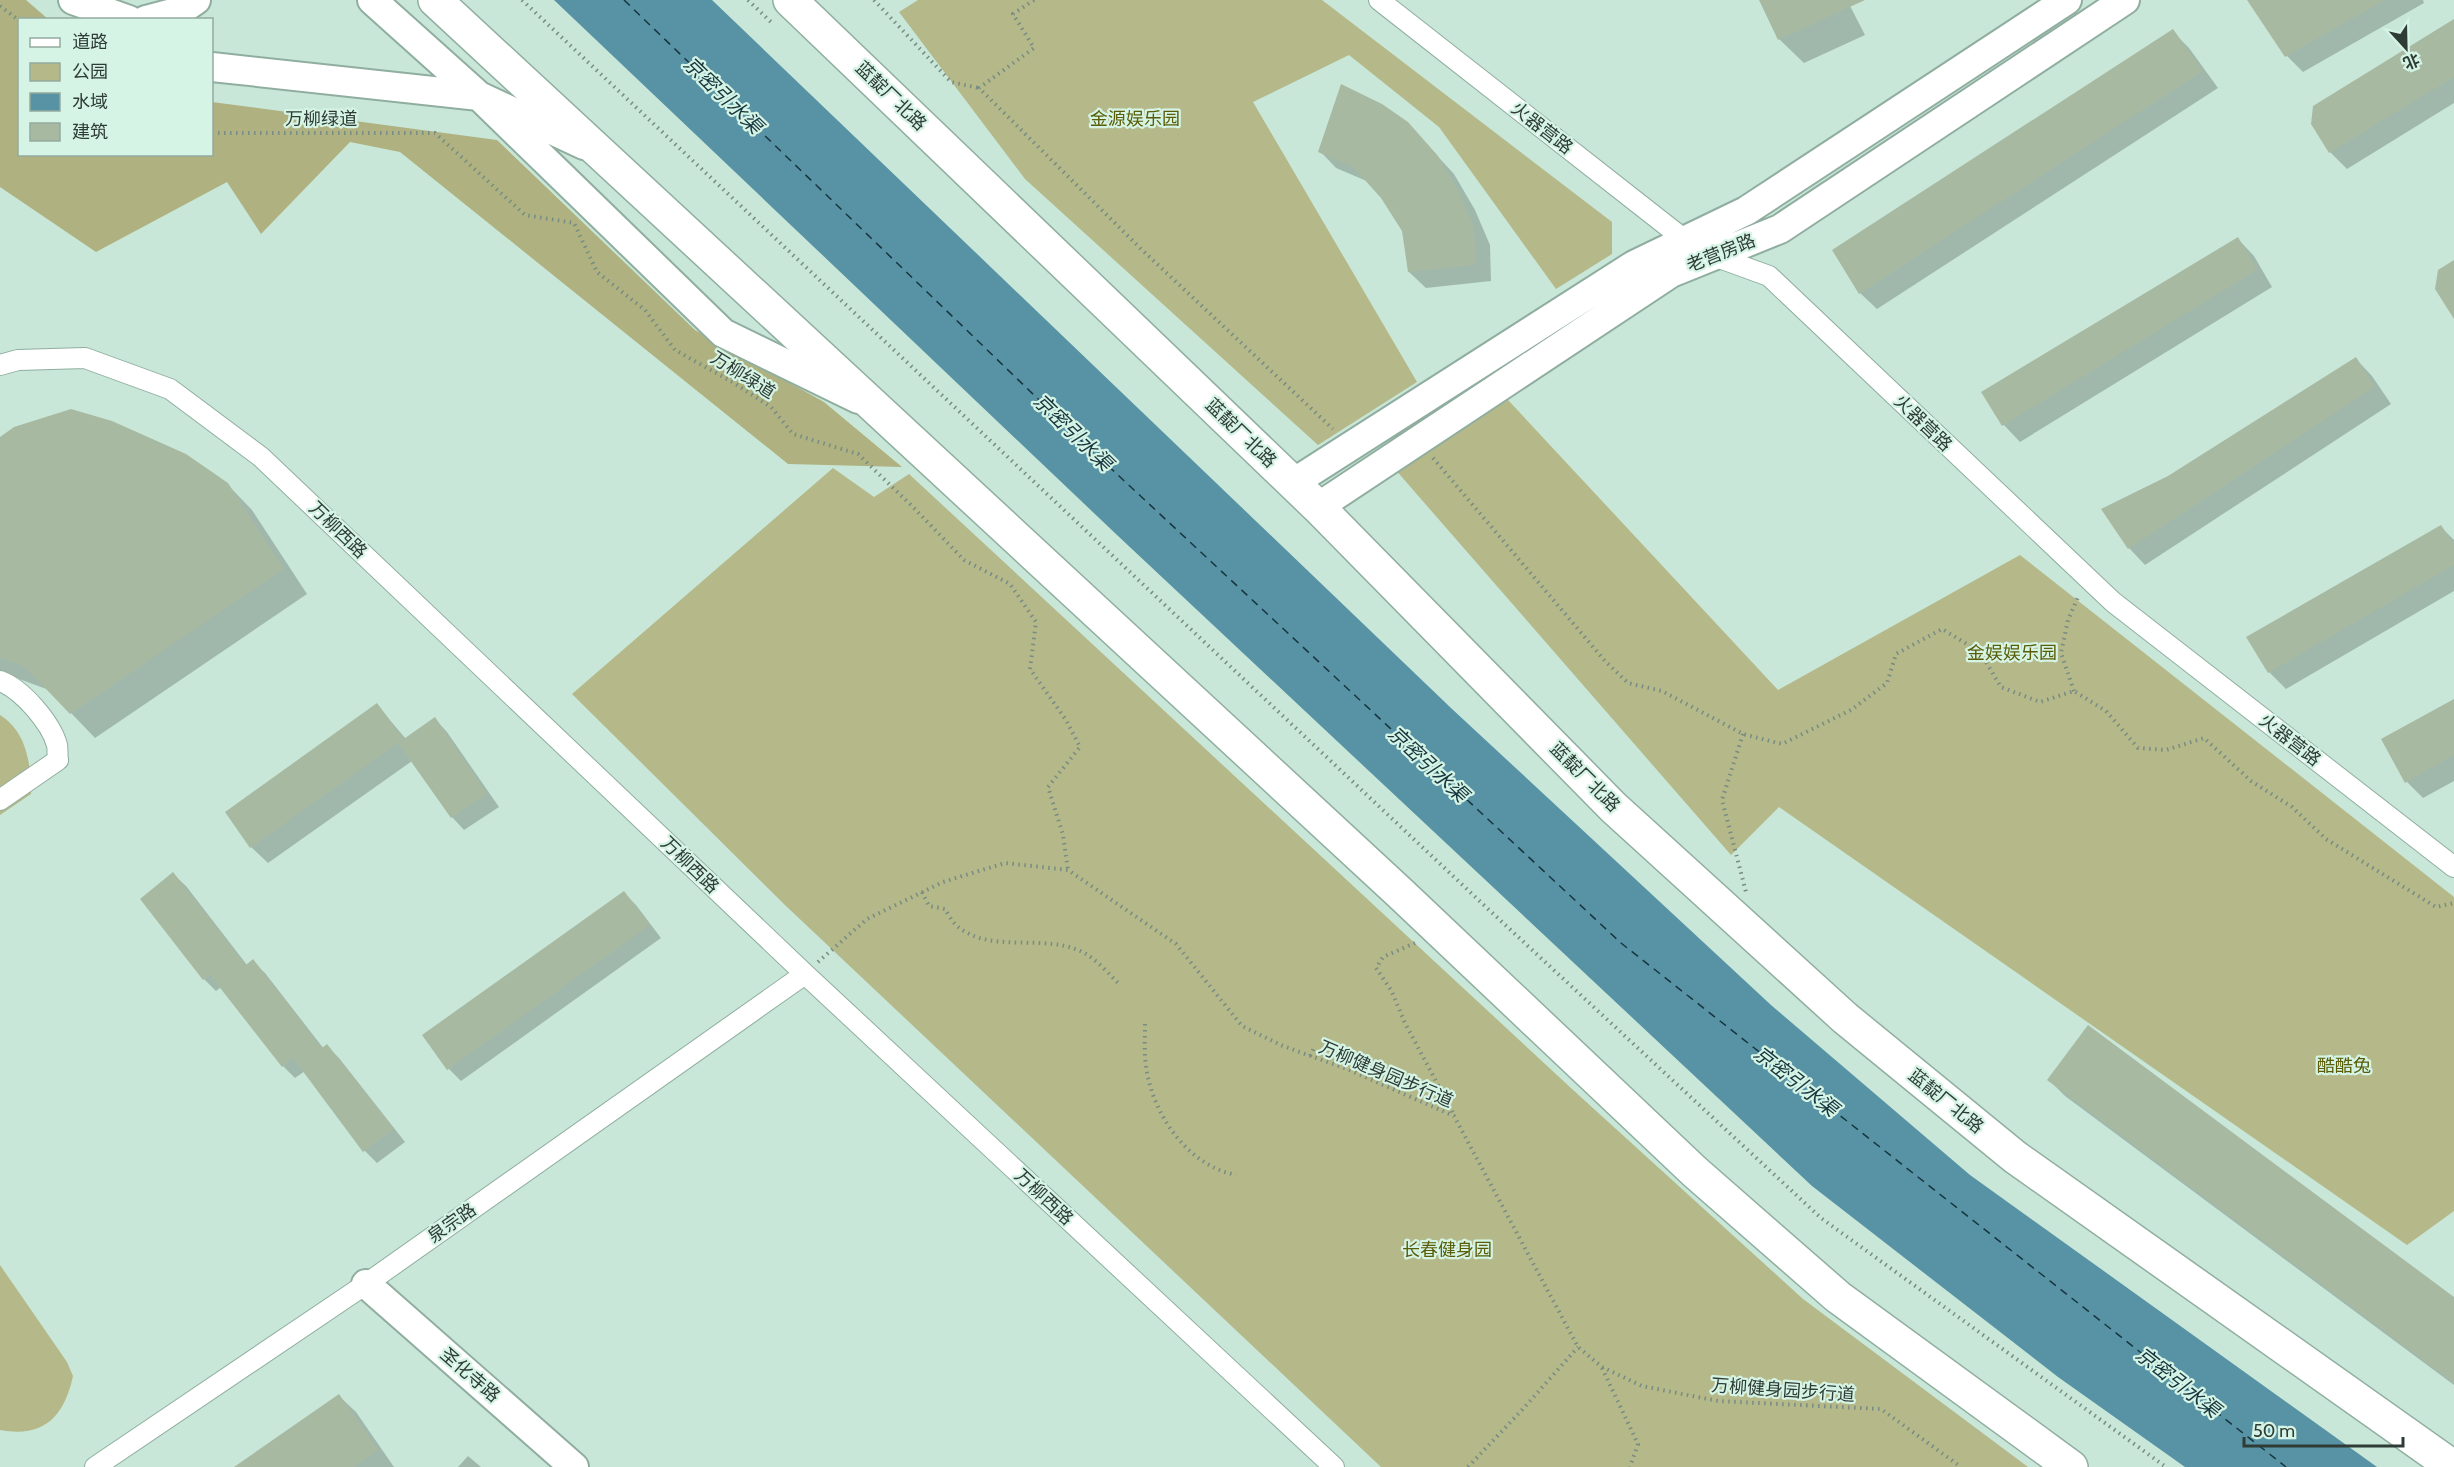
<svg xmlns="http://www.w3.org/2000/svg" width="2454" height="1467" font-family="Cabin,'Noto Sans SC',sans-serif">
<style>
.green{fill:#b5b889}
.forest{fill:#afb280}
.water{fill:#5893a5}
.shadow{fill:#0003}
.lines{fill:none;stroke-linecap:round;stroke-linejoin:round}
.ferry{stroke:#17353e;stroke-width:1.5;stroke-dasharray:8 6;stroke-linecap:butt}
.building{fill:#a8b9a2}
.street-casing{stroke:#90aea0;stroke-width:22}
.secondary-casing{stroke:#90aea0;stroke-width:32}
.highway-casing{stroke:#90aea0;stroke-width:36}
.path{stroke:#778c82;stroke-width:4;stroke-dasharray:1.5 4.5;stroke-linecap:butt}
.street{stroke:#fff;stroke-width:20}
.secondary{stroke:#fff;stroke-width:28}
.highway{stroke:#fff;stroke-width:33}
.labels{text-anchor:middle;dominant-baseline:central;stroke-width:4.5;stroke-linejoin:round;paint-order:stroke}
.street-label{font-size:18px;fill:#2f3c36;stroke:#d5f4e5}
.park-label{font-size:18px;fill:#5a5c07;stroke:#d5f4e5}
.water-label{font-size:20px;font-style:italic;fill:#17353e;stroke:#d5f4e5}
</style>
<rect width="100%" height="100%" fill="#c8e7d8"/>
<path class="green" d="M918 0H1322L1612 222V254L1556 289 1439 127 1349 55 1253 102 1417 382 1318 445 1025 179 899 12Z
M1508 400 1778 690 2020 555 2454 897V1211L2407 1245 1779 807 1731 855 1394 468Z
M833 468 874 497 909 474 1572 1089 1803 1299 2028 1467H1381L786 906 572 694Z
M0 715C27 732 31 764 31 794L0 815Z
M0 1265 67 1362 73 1376C64 1417 44 1438 0 1430Z"/>
<path class="forest" d="M0 0H26L48 19 20 20V154H212V102L497 140 695 330 824 402 902 467 788 464 400 152 350 142 261 234 227 182 96 252 0 187Z"/>
<path class="water" d="M554 0H712L1451 708 1771 1005 1970 1175 2377 1467H2185L2058 1377 1812 1186 1117 535Z"/>
<path class="shadow" d="M1762 0H1847L1865 35 1804 63 1779 39Z
M2252 0H2423L2424 3 2303 72 2287 56Z
M2454 21V103L2347 169 2330 152 2312 124Z
M2172 31 2189 48 2218 88 1877 309 1860 293Z
M1407 123 1454 174 1475 210 1490 245 1491 281 1426 288 1409 272 1403 231 1382 197 1369 182 1336 168 1320 151Z
M2238 239 2254 256 2272 287 2020 442 2004 425 1983 392Z
M2356 359 2372 376 2391 404 2145 565 2129 548 2169 478Z
M0 439 227 484 252 510 307 594 95 738 49 690 0 672Z
M2441 527 2454 540V591L2286 689 2269 672 2248 638Z
M2454 701V781L2423 798 2407 782Z
M377 705 406 739 435 719 447 732 499 807 464 830 452 817 412 761 268 863 251 847Z
M173 874 186 886 247 965 252 961 265 973 324 1049 327 1046 339 1058 405 1142 377 1163 365 1151 305 1071 295 1078 283 1066 221 987 216 991 204 979Z
M624 893 636 905 661 938 461 1081 449 1069 424 1036Z
M2049 1080 2454 1299V1385L2065 1096Z
M339 1396 356 1412 394 1467H237Z
M468 1456 481 1467H458Z"/>
<g class="lines">
<path class="ferry" d="M624 0 1090 449 1621 943 2286 1467"/>
</g>
<path class="building" d="M1759 0H1865L1778 40Z
M2247 0H2385L2285 57Z
M2454 19V77L2329 153 2311 124 2313 106Z
M2173 29 2203 71 1859 294 1832 250Z
M1341 84 1382 104 1408 122 1438 156 1459 192 1474 227 1476 265 1408 272 1402 231 1381 198 1354 168 1318 152Z
M2238 237 2257 270 2002 426 1981 392Z
M2454 260V319L2435 289 2438 270Z
M2356 357 2375 387 2128 549 2101 509 2168 476Z
M71 409 112 421 186 454 228 483 284 569 70 714 25 667 0 658V437L14 427Z
M2441 525 2454 545V565L2268 673 2246 637Z
M2454 699V755L2405 783 2381 739Z
M377 703 404 739 250 848 225 812Z
M435 717 487 794 451 818 398 743Z
M173 872 246 965 253 959 322 1048 327 1044 394 1129 363 1152 293 1058 282 1067 210 975 203 980 140 899Z
M624 891 650 925 447 1070 422 1035Z
M2088 1025 2454 1297V1383L2047 1080Z
M339 1394 378 1450 354 1467H234Z"/>
<g class="lines">
<defs>
<path id="street" d="M1379 0 1685 240 1714 256 1769 276 2113 602 2454 867
M0 365 18 360 85 358 170 389 261 457 805 974 1334 1467
M0 681C22 689 51 723 57 745 58 749 57 755 58 760L0 800
M95 1467 366 1284 805 974"/>
<path id="secondary" d="M73 0 129 20
M372 0 479 96 723 333 858 399
M146 20 180 11 196 0
M212 67 479 96 584 145
M1293 483 1634 265 1746 211 2067 0
M1318 507 1671 273 1780 229 2125 0
M366 1284 574 1467"/>
<path id="highway" d="M435 0 1400 893 1695 1172 1838 1297 2071 1467
M790 0 1318 507 1613 807 1845 1018 2015 1157 2453 1467"/>
</defs>
<use href="#street" class="street-casing"/>
<use href="#secondary" class="secondary-casing"/>
<use href="#highway" class="highway-casing"/>
<path class="path" d="M522 0 1487 908 1821 1218 2166 1467
M748 0 773 24
M874 0 951 82 979 88
M1034 0 1013 14 1034 48 979 88 1140 248 1333 429
M0 6 20 21
M212 133H435L525 215 574 223 597 272 645 310 675 350 734 383 771 407 793 434 858 454 914 508 964 560 1010 584 1036 622 1030 669 1066 720 1080 747 1048 787 1063 835 1068 870
M1433 458 1605 661 1628 683 1662 691 1743 734 1782 744 1851 710 1887 683 1896 654 1942 629 1980 652 2001 687 2040 702 2074 691 2106 711 2138 748 2166 750 2204 738 2251 781 2292 807 2326 839 2436 907 2454 903
M2074 691 2061 653 2068 620 2079 595
M1743 734 1722 800 1746 892
M922 892 929 906 945 909C948 914 952 921 956 925 990 956 1047 931 1086 954 1099 962 1110 975 1120 985
M1415 943 1383 957 1376 968 1391 990 1405 1023 1454 1115
M818 962 867 919 943 882 1005 863 1068 870 1176 944 1242 1026 1283 1046 1347 1069 1454 1116 1578 1347 1602 1367 1642 1386 1718 1401 1881 1409 1961 1467
M1145 1024C1145 1038 1144 1052 1146 1066 1151 1106 1177 1149 1213 1167 1220 1171 1228 1173 1236 1175
M1310 1056 1314 1048
M1602 1368 1638 1444 1630 1467
M1468 1467 1522 1410 1578 1347"/>
<use href="#street" class="street"/>
<use href="#secondary" class="secondary"/>
<use href="#highway" class="highway"/>
</g>
<g class="labels">
<g class="street-label">
<text transform="translate(891 96) rotate(44)">蓝靛厂北路</text>
<text x="321" y="119">万柳绿道</text>
<text transform="translate(1542 128) rotate(38)">火器营路</text>
<text transform="translate(1721 253) rotate(-22)">老营房路</text>
<text transform="translate(743 375) rotate(32)">万柳绿道</text>
<text transform="translate(1923 423) rotate(44)">火器营路</text>
<text transform="translate(1241 433) rotate(44)">蓝靛厂北路</text>
<text transform="translate(338 530) rotate(44)">万柳西路</text>
<text transform="translate(2290 740) rotate(38)">火器营路</text>
<text transform="translate(1585 777) rotate(45)">蓝靛厂北路</text>
<text transform="translate(690 865) rotate(44)">万柳西路</text>
<text transform="translate(1386 1074) rotate(23)">万柳健身园步行道</text>
<text transform="translate(1946 1101) rotate(39)">蓝靛厂北路</text>
<text transform="translate(1044 1197) rotate(43)">万柳西路</text>
<text transform="translate(452 1223) rotate(-35)">泉宗路</text>
<text transform="translate(470 1375) rotate(41)">圣化寺路</text>
<text transform="translate(1783 1390) rotate(4)">万柳健身园步行道</text>
</g>
<g class="park-label">
<text x="1135" y="119">金源娱乐园</text>
<text x="2012" y="653">金娱娱乐园</text>
<text x="2344" y="1066">酷酷兔</text>
<text x="1447" y="1250">长春健身园</text>
</g>
<g class="water-label">
<text transform="translate(723 95) rotate(44)">京密引水渠</text>
<text transform="translate(1073 432) rotate(44)">京密引水渠</text>
<text transform="translate(1428 764) rotate(43)">京密引水渠</text>
<text transform="translate(1796 1081) rotate(38)">京密引水渠</text>
<text transform="translate(2178 1382) rotate(38)">京密引水渠</text>
</g>
</g>
<rect x="18" y="18" width="195" height="138" fill="#d5f4e5" stroke="#93aa9f" stroke-width="1.5"/>
<rect x="30" y="38" width="30" height="9" fill="#ffffff" stroke="#93aa9f" stroke-width="1.5"/>
<text x="72" y="48" font-size="18" fill="#2f3c36">道路</text>
<rect x="30" y="63" width="30" height="18" fill="#b5b889" stroke="#93aa9f" stroke-width="1.5"/>
<text x="72" y="78" font-size="18" fill="#2f3c36">公园</text>
<rect x="30" y="93" width="30" height="18" fill="#5893a5" stroke="#93aa9f" stroke-width="1.5"/>
<text x="72" y="108" font-size="18" fill="#2f3c36">水域</text>
<rect x="30" y="123" width="30" height="18" fill="#a8b9a2" stroke="#93aa9f" stroke-width="1.5"/>
<text x="72" y="138" font-size="18" fill="#2f3c36">建筑</text>
<g transform="translate(2406 48) rotate(158)" stroke="#d5f4e5" stroke-width="4.5" paint-order="stroke">
<path d="M0-4.5L10 22L0 15L-10 22Z" fill="#2f3c36"/>
<text y="-9" font-size="16" font-weight="bold" text-anchor="middle" fill="#2f3c36">北</text>
</g>
<path d="M2244 1437v9h159v-9" fill="none" stroke="#2f3c36" stroke-width="3"/>
<text x="2253" y="1437" font-size="18" fill="#2f3c36" stroke="#d5f4e5" stroke-width="4.5" paint-order="stroke">50 m</text>
</svg>
